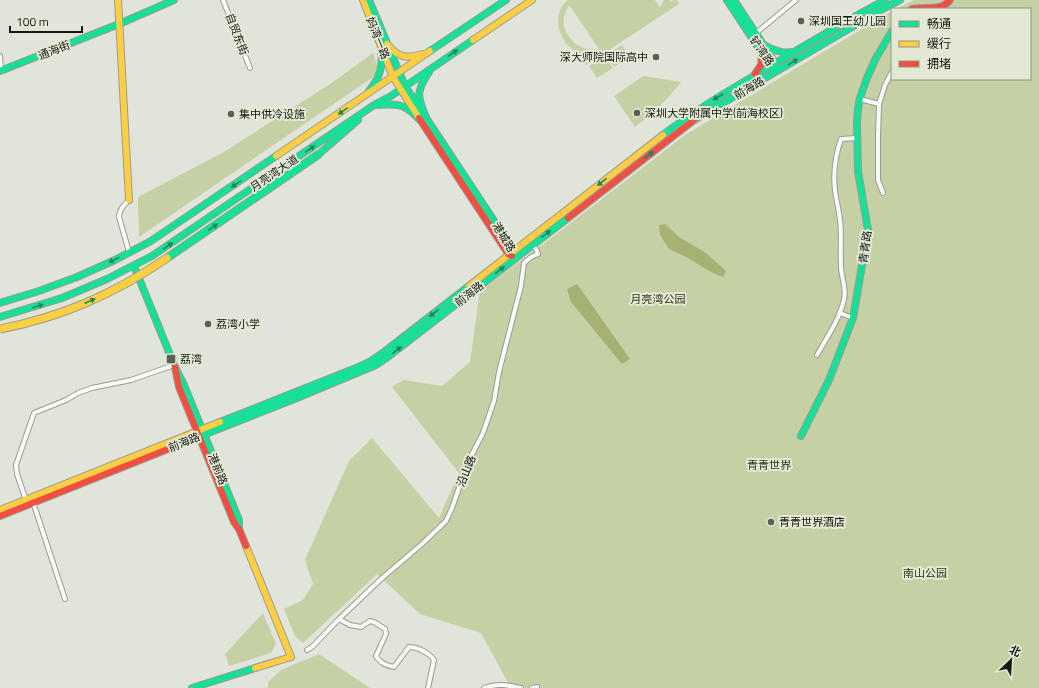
<svg xmlns="http://www.w3.org/2000/svg" width="1039" height="688" font-family="'Titillium Web','Noto Sans SC',sans-serif">
<style>
.green{fill:#c6d0a5;fill-rule:evenodd}
.water{fill:#a5b274}
.lines{fill:none;stroke-linecap:round;stroke-linejoin:round}
.street-casing{stroke:#9a9b94;stroke-width:6}
.fast-casing{stroke:#9a9b94;stroke-width:8}
.slow-casing{stroke:#9a9b94;stroke-width:8}
.jam-casing{stroke:#9a9b94;stroke-width:8}
.street{stroke:#fafbf9;stroke-width:4}
.fast{stroke:#16e098;stroke-width:6}
.slow{stroke:#ffcf43;stroke-width:6}
.jam{stroke:#f24e42;stroke-width:6}
.fast-bridge-casing{stroke:#9b9f86;stroke-width:9;stroke-linecap:butt}
.slow-bridge-casing{stroke:#9b9f86;stroke-width:9;stroke-linecap:butt}
.fast-bridge{stroke:#16e098;stroke-width:7}
.slow-bridge{stroke:#ffcf43;stroke-width:7}
.oneway{fill:#16865b}
.poi-dot{fill:#5c5f56;stroke:#e3e8d5;stroke-width:1.5}
.labels{text-anchor:middle;dominant-baseline:central;stroke-width:4;stroke-linejoin:round;paint-order:stroke}
.poi-label{font-size:11px;fill:#151710;stroke:#e3e8d5;text-anchor:start}
.street-label{font-size:11px;fill:#151710;stroke:#e3e8d5}
.park-label{font-size:11px;fill:#303714;stroke:#e3e8d5}
</style>
<rect width="100%" height="100%" fill="#e1e4d9"/>
<path class="green" d="M568 0H655L660 8 664 0H670V2L674 0H677L679 4 586 65 582 60 590 55C583 54 577 53 572 49 557 37 552 13 568 0ZM569 6H570L599 49C575 54 553 26 569 6Z
M914 0H1039V688H511L481 633 420 614 377 574 303 643 295 636 284 609 303 600 313 584 305 560 349 461 372 438 439 518 459 473 392 387 403 380 442 386 470 362 480 291 563 229 685 135 892 11V79H1030V9H896Z
M622 45 630 57 614 67 606 55Z
M373 53 378 69 373 77 139 237 138 197 224 152 330 84Z
M605 56 613 68 597 78 589 66Z
M643 76 681 82C667 100 653 114 635 127L614 96Z
M263 613 276 644 271 653 229 666 225 654Z
M319 654 370 688H268V682L281 670Z"/>
<path class="water" d="M665 224 679 237 706 253 726 271 723 277 713 273 686 257 669 249 660 235 659 225Z
M577 284 630 359 622 364 571 302 567 289Z"/>
<g class="lines">
<defs>
<path id="street" d="M223 0 250 68
M756 33 796 0
M0 56 1 70
M860 99 879 104
M883 193 878 180V136L879 104 885 85 892 72
M129 200C124 205 119 210 119 217L129 252
M840 313 853 318
M817 355C827 337 840 319 844 299 847 288 841 278 841 266 840 251 842 236 840 220 839 210 836 200 835 190 833 172 835 156 841 139L858 138
M26 500 17 474 16 465 34 413 66 400 78 393 92 388 131 380 174 365
M33 502 65 599
M339 619 350 625 361 627 370 621 374 622 385 629 386 634 376 656C379 662 387 666 394 667L409 647C418 647 429 653 434 660L428 688
M307 650 313 646 339 619 381 579 422 544 446 521 452 508 468 462 483 433 494 401 499 372 521 286 524 263 531 257 538 254 537 251 533 245
M484 688C499 683 506 685 521 688
M532 688 537 687"/>
<path id="fast" d="M369 0 405 86 514 251 515 254
M727 0 771 67 774 69
M734 0 776 64V66
M766 46C775 51 783 54 793 52
M430 51 506 0
M0 71 119 24 174 0
M369 91C381 76 383 66 381 47
M378 105C400 103 406 105 421 121
M426 117C417 97 416 91 429 72
M694 120 879 11 900 0
M663 135C697 109 732 89 769 67 807 44 846 21 885 0
M319 154 358 120
M134 266 175 367 184 385 239 520V529
M0 303 39 291 77 277 115 260 151 241 276 156
M0 317 62 298 107 279 152 256 374 105 391 96 473 40
M220 422 356 368 371 361 384 352 469 286
M801 436 829 380 853 318 868 230 858 171 857 122 858 109 860 98 867 78 876 58 892 31
M173 447 297 398 376 365 385 359 568 218
M192 688 255 668"/>
<path id="slow" d="M118 0 129 200
M363 0 393 77 419 118
M473 40 532 0
M387 44C399 58 406 59 423 54
M276 156 430 51
M469 286 663 135
M0 510 220 422
M246 546 291 657 255 668"/>
<path id="jam" d="M912 9C925 6 941 12 950 0
M755 74 761 65 762 54
M419 118 509 255 512 256
M568 218 694 120
M175 367 179 387 234 522 239 529 246 546
M0 516 173 447"/>
</defs>
<use href="#street" class="street-casing"/>
<use href="#fast" class="fast-casing"/>
<use href="#slow" class="slow-casing"/>
<use href="#jam" class="jam-casing"/>
<use href="#street" class="street"/>
<use href="#fast" class="fast"/>
<use href="#slow" class="slow"/>
<use href="#jam" class="jam"/>
<defs>
<path id="fast-bridge" d="M167 258 319 154"/>
<path id="slow-bridge" d="M0 329C62 317 114 294 167 258"/>
</defs>
<use href="#fast-bridge" class="fast-bridge-casing"/>
<use href="#slow-bridge" class="slow-bridge-casing"/>
<use href="#fast-bridge" class="fast-bridge"/>
<use href="#slow-bridge" class="slow-bridge"/>
</g>
<defs><path id="oneway-solid" d="M-6-.8H1V-3.2L6.5 0L1 3.2V.8H-6Z"/></defs>
<g class="oneway">
<use href="#oneway-solid" transform="translate(453 53) rotate(-34)"/>
<use href="#oneway-solid" transform="translate(793 62) rotate(-31)"/>
<use href="#oneway-solid" transform="translate(718 97) rotate(150)"/>
<use href="#oneway-solid" transform="translate(343 111) rotate(146)"/>
<use href="#oneway-solid" transform="translate(310 149) rotate(-34)"/>
<use href="#oneway-solid" transform="translate(649 155) rotate(-38)"/>
<use href="#oneway-solid" transform="translate(602 182) rotate(142)"/>
<use href="#oneway-solid" transform="translate(236 184) rotate(146)"/>
<use href="#oneway-solid" transform="translate(213 227) rotate(-34)"/>
<use href="#oneway-solid" transform="translate(546 234) rotate(-38)"/>
<use href="#oneway-solid" transform="translate(168 246) rotate(-34)"/>
<use href="#oneway-solid" transform="translate(114 260) rotate(154)"/>
<use href="#oneway-solid" transform="translate(500 270) rotate(-38)"/>
<use href="#oneway-solid" transform="translate(90 301) rotate(-24)"/>
<use href="#oneway-solid" transform="translate(38 306) rotate(-17)"/>
<use href="#oneway-solid" transform="translate(434 313) rotate(142)"/>
<use href="#oneway-solid" transform="translate(397 350) rotate(-38)"/>
</g>
<g class="poi-dot">
<circle cx="801" cy="21" r="4"/>
<circle cx="656" cy="57" r="4"/>
<circle cx="637" cy="113" r="4"/>
<circle cx="231" cy="114" r="4"/>
<circle cx="208" cy="324" r="4"/>
<rect x="166" y="354" width="10" height="10" rx="2"/>
<circle cx="771" cy="522" r="4"/>
</g>
<g class="labels">
<g class="poi-label">
<text x="809" y="21">深圳国王幼儿园</text>
<text x="648" y="57" text-anchor="end">深大师院国际高中</text>
<text x="645" y="113">深圳大学附属中学(前海校区)</text>
<text x="239" y="114">集中供冷设施</text>
<text x="216" y="324">荔湾小学</text>
<text x="180" y="359">荔湾</text>
<text x="779" y="522">青青世界酒店</text>
</g>
<g class="street-label">
<text transform="translate(237 34) rotate(69)">自贸东街</text>
<text transform="translate(378 38) rotate(68)">妈湾一路</text>
<text transform="translate(54 50) rotate(-21)">通海街</text>
<text transform="translate(762 51) rotate(55)">铲湾路</text>
<text transform="translate(749 88) rotate(-30)">前海路</text>
<text transform="translate(274 173) rotate(-34)">月亮湾大道</text>
<text transform="translate(504 237) rotate(59)">港城路</text>
<text transform="translate(865 247) rotate(-82)">青青路</text>
<text transform="translate(469 294) rotate(-38)">前海路</text>
<text transform="translate(184 442) rotate(-22)">前海路</text>
<text transform="translate(218 469) rotate(68)">港前路</text>
<text transform="translate(466 471) rotate(-68)">沿山路</text>
</g>
<g class="park-label">
<text x="658" y="299">月亮湾公园</text>
<text x="769" y="465">青青世界</text>
<text x="925" y="573">南山公园</text>
</g>
</g>
<rect x="891" y="8" width="140" height="72" fill="#e3e8d5" stroke="#919486"/>
<rect x="899" y="21" width="20" height="6" fill="#16e098" stroke="#919486"/>
<text x="927" y="28" font-size="12" fill="#151710">畅通</text>
<rect x="899" y="41" width="20" height="6" fill="#ffcf43" stroke="#919486"/>
<text x="927" y="48" font-size="12" fill="#151710">缓行</text>
<rect x="899" y="61" width="20" height="6" fill="#f24e42" stroke="#919486"/>
<text x="927" y="68" font-size="12" fill="#151710">拥堵</text>
<g transform="translate(1011 660) rotate(25)" stroke="#e3e8d5" stroke-width="3" paint-order="stroke">
<path d="M0-3L7 15L0 10L-7 15Z" fill="#151710"/>
<text y="-6" font-size="11" font-weight="bold" text-anchor="middle" fill="#151710">北</text>
</g>
<path d="M10 26v6h72v-6" fill="none" stroke="#151710" stroke-width="2"/>
<text x="16" y="26" font-size="12" fill="#151710" stroke="#e3e8d5" stroke-width="3" paint-order="stroke">100 m</text>
</svg>
